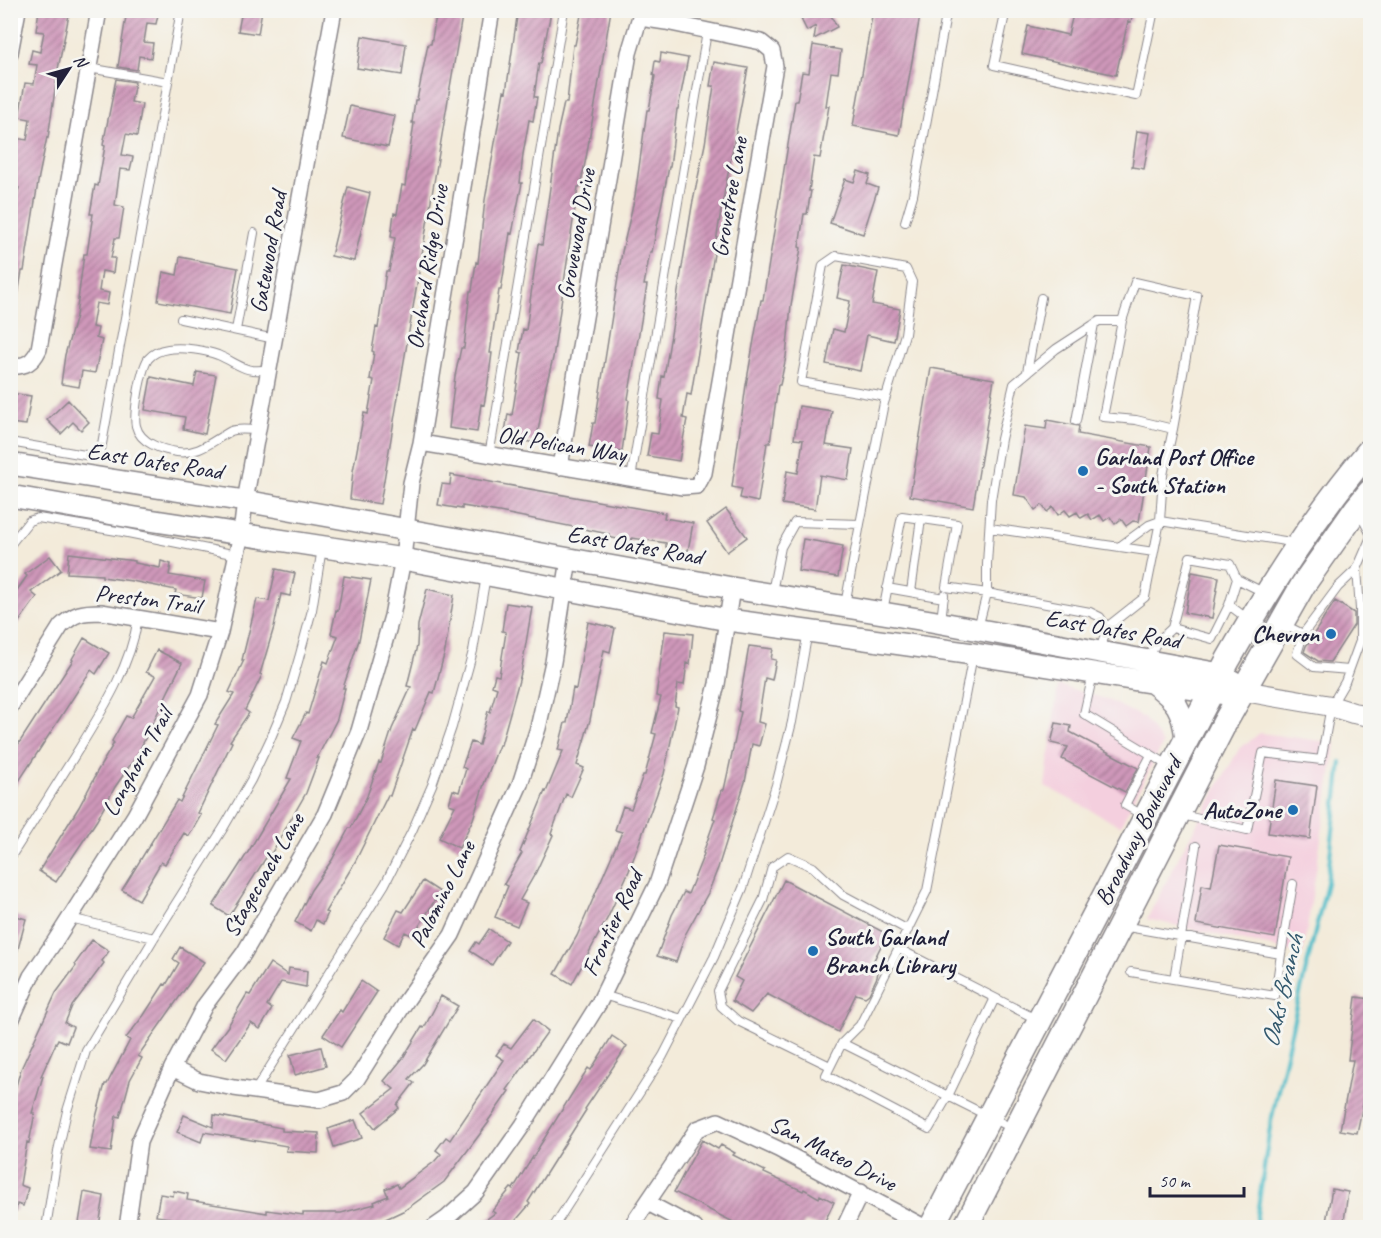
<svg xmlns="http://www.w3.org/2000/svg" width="1381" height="1238" font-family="Caveat,sans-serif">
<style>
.built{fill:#f4cfde}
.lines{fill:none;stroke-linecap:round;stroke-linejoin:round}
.stream{stroke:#50bdc9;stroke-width:4}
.building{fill:url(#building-hatch)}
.service-casing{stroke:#8a868a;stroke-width:10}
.minor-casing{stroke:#8a868a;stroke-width:18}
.tertiary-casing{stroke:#8a868a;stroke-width:22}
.secondary-casing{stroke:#8a868a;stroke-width:24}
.primary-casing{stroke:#8a868a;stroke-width:27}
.service{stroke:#fff;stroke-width:8}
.minor{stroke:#fff;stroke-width:15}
.tertiary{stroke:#fff;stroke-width:20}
.secondary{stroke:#fff;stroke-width:21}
.primary{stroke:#fff;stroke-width:24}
.poi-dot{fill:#1f6fb2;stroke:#f6f6f2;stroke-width:2}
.labels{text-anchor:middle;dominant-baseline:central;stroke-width:6;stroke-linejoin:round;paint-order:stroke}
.street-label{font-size:24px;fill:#22223b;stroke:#f6f6f2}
.poi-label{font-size:24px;font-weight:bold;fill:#22223b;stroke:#f6f6f2;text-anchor:start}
.water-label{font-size:26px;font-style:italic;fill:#32586d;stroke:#f6f6f2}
</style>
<defs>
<pattern id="building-hatch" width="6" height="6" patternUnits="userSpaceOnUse" patternTransform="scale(1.5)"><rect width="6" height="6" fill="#cf98ba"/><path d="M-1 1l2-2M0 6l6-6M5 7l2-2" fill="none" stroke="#a87c98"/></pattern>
</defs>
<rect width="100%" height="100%" fill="#f6f6f2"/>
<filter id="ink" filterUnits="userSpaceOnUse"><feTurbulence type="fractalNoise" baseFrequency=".0167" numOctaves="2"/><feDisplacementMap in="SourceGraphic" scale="12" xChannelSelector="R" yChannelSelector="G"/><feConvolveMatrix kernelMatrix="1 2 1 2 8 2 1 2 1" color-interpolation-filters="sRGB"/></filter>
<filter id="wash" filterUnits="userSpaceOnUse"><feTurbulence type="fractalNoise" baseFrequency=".008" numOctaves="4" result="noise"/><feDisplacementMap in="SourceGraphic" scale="24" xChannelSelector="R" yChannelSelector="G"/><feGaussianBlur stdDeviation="1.35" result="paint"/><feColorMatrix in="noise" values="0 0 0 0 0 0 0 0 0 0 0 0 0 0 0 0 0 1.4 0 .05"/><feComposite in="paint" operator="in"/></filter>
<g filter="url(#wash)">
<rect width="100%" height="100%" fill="#f3ebda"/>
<path class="built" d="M1058 685 1106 699 1144 718 1163 744 1120 826 1045 786Z
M1260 733 1336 743 1303 954 1147 919 1183 849 1239 749Z"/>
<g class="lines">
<path class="stream" d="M1255 1228 1271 1121 1297 1006 1327 883 1341 762"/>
</g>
<g id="blocks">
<path class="building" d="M39 10H70L58 69 48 138 47 137 39 176 24 271H22L16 307H10V221L19 188 10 187V164L15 138 27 140 30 119 19 117 25 83 34 84 37 65 29 64 32 50 40 52 44 32 36 31Z
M127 10H159L156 24 147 23 144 42 153 43 151 58 139 56 137 70 118 67Z
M242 10H262L258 34 238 31Z
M437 10H463L380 504 350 499 353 471 364 413 368 414 374 380 370 379 374 352 372 351 376 327 378 328 386 271H389L395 238 391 237 394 213 397 214 402 185 405 186 414 123H412L415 100H417L428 44H431Z
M518 10 551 12 541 63H539L534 97H537L533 121 529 120 523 154 520 183H522L512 234 510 233 501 290H499L490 353H492L488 382 484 405 481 404 477 432 449 428 455 376 461 348H464L470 291H472L476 262 478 263 485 200 504 91 506 92Z
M582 10H611L586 158 580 187H578L553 358 546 386 536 443 504 438 508 414 512 415 522 353 519 352 523 329 526 330 538 244 542 245 558 130 564 103H567L573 45H575Z
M817 10H828L837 27 814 39 816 26 807 31 801 19Z
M873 10H921L899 135 853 126Z
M1074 10H1133L1131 22 1128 21 1116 75 1022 54 1028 26 1068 35Z
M362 36 406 44 402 75 357 68Z
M813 45 841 50 838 73 831 72 826 106H829L820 158 814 157 809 191H811L807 214H804L799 247 801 248 791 305 786 357 780 385H778L770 443H767L758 502 740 498 742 489 732 487 746 385 761 300H763L795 101H797L802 72 809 73Z
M661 53 688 58 678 109H677L670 167H669L652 252H650L644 285H647L628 399 629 400 622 452 589 447 593 423H595L622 252 635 196 647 110H649L655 76 653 75 655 61 660 62Z
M714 62 748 68 721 211 691 395 687 394 683 418 687 419 679 461 647 456 651 433 658 434 663 400 659 399 662 376 664 377 692 206 705 144 714 86H710Z
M116 79 135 82 131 102 142 104 137 136 126 134 122 155 133 157 130 170 120 169 115 205 124 207 122 219 119 238H115L111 258H115L113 273 102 271 99 291 109 293 107 305 96 303 92 327 98 328 96 338 102 340 95 373 82 371 79 387 61 384 65 355 76 316 84 254H87L93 214H90L95 185 98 186 105 146 103 145Z
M350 106 395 116 388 147 343 138Z
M1137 131 1150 133 1144 169 1132 167Z
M858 171 870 175 867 184 878 188 863 234 830 223 845 179 854 182Z
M348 187 370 193 354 261 331 256Z
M180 257 238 268 230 314 158 301 163 272 177 275Z
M844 265 878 272 872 304 900 309 894 341 867 335 860 371 826 364 833 329 844 332 850 301 837 298Z
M931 368 994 379 973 507 910 496Z
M197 372 216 375 205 434 183 429 185 417 145 410 151 377 194 386Z
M10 393 31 396 26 425 10 423Z
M68 400 89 422 81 430 73 422 61 434 47 420Z
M799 406 832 411 826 445 853 449 848 480 820 475 815 509 782 504 787 471 798 473 803 440 794 439Z
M1047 420 1079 426 1078 434 1151 447 1139 522 1133 521 1126 526 1121 519 1115 524 1110 517 1104 521 1100 515 1092 520 1088 514 1081 518 1077 512 1070 516 1065 510 1058 515 1053 507 1047 512 1042 505 1035 510 1026 497 1014 495 1025 426 1046 429Z
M451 475 665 513 664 518 693 523 688 551 666 547V543L632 538 631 542 608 537 609 534 499 512 462 506V509L438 505 442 484 450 485Z
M726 509 747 537 727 552 707 523Z
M803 539 843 546 838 577 798 571Z
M69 553 135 561V563L160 568 161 561 171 564 169 575 205 581 202 598 175 594 176 590 132 581 102 577V575L67 573Z
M50 556 61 570 31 592 37 597 10 634V600L27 576 25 574Z
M276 569 295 573 290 596 281 594 274 627 260 674 262 675 245 710 249 713 230 741 232 742 198 813 201 815 189 836 184 833 165 864 161 862 139 900 122 890 177 800 180 802 218 725 215 724 234 694 229 692 244 660H242L257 599 269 601Z
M1192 572 1219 577 1212 618 1185 613Z
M344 576 371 580 359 640 343 688H345L337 719 317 758H319L306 793 271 854 269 853 229 916 213 906 250 849 291 779 287 778 301 741 293 738 306 713 308 714 324 661 328 663 338 636 331 634 336 610 338 611Z
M427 589 454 595 445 651 434 693 431 692 415 730 413 729 390 796 388 795 355 862 325 912 328 913 323 924 316 920 311 931 295 922 311 890 332 860 349 828H351L367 796 379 762 381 763 392 729 411 687 407 686 417 646 418 625Z
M1335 601 1354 613V625L1330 662 1318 661 1304 652 1306 646Z
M506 603 532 607 521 673 501 745H499L484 784 473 819 459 848 439 838 455 806 449 804 453 790 459 792 466 769 462 767 471 742 479 745 488 711 490 712 497 688 492 686 495 675 499 676 506 632 502 631Z
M588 622 615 628 610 652 604 650 590 720 577 765 584 768 571 797 566 794 551 834 553 835 536 872 520 900 527 903 517 926 495 917 508 886 504 884 522 853 520 852 545 791 546 792 563 751 558 750 565 723H567L573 688 576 689Z
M665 631 693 634 690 664 687 663 684 685 678 684 675 706 678 707 664 774 629 871 608 917 572 984 555 974 577 936 622 832 615 830 623 806 631 809 643 775H645L656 734 652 733 661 697 656 696Z
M84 638 109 653 96 674 91 670 10 795V757L73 660 72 659Z
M749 646 773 649 771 659 776 660 772 680 765 678 758 722 765 724 759 746 752 744 745 782 718 868 708 893 685 935 676 962 657 956 672 915 684 892 688 894 704 854 703 853 715 819 713 818 722 790H724L741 712 738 711Z
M157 650 182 663 137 755 115 787 97 820 56 882 39 871 79 807 96 775H95L114 743 112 741 126 716 131 718 155 676 146 672Z
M1056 723 1071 726 1070 732 1138 768 1125 792 1062 759 1068 747 1051 743Z
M1276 780 1317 786 1310 839 1268 833Z
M1219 845 1288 857 1275 938 1196 924 1202 885 1211 887Z
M784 880 887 934 870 968 878 972 877 977 869 994 865 997 856 994 838 1032 767 994 751 1013 732 1001 742 981 735 977Z
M423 881 440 892 413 936 405 932 398 945 384 937 398 910 403 912Z
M10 914 26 919 14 964H10Z
M489 929 507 941 492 965 470 951 476 942 479 944Z
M92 940 109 951 102 961 104 963 72 1006 65 1023 73 1027 67 1043 58 1039 41 1076H43L32 1113H35L29 1143 27 1142 20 1185 28 1188 23 1206 17 1204 16 1211 10 1210V1115L13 1099H12L21 1069 56 993 76 966 75 964Z
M180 947 204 962 138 1056 142 1058 130 1080 120 1117 116 1116 111 1152 90 1149 95 1121 105 1084H107L130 1040 126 1038 144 1015 164 984 166 985 179 963 173 959Z
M270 963 288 975 289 968 307 971 306 987 281 982 267 1005 272 1009 260 1029 251 1023 226 1059 211 1049 228 1026 247 994 250 995Z
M361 981 377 992 341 1047 323 1035 340 1010 342 1012Z
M441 996 458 1006 423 1064 409 1079 414 1083 397 1105 399 1108 375 1128 363 1113 394 1089 384 1081 403 1058 422 1027 424 1028Z
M1356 997 1371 999V1066L1357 1133 1340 1130 1353 1060H1348Z
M533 1019 548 1031 527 1060H528L507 1090 509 1091 488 1121 489 1122 444 1182 405 1210 375 1224 362 1227H228L156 1216 160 1194 173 1196 174 1191 188 1194 187 1200 267 1213V1210L303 1215V1213H341L375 1204 374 1202 388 1196 385 1189 397 1184 399 1188 434 1162 441 1154 436 1150 446 1137 450 1140 504 1060 496 1055 504 1044 511 1048Z
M612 1036 627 1046 585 1109 586 1110 528 1202 530 1204 510 1227H476L495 1213 492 1211 511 1188 513 1189 588 1068 591 1070Z
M321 1047 326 1066 295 1075 290 1055Z
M184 1115 213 1127 214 1115 282 1128V1131L319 1133 318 1153 286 1151 287 1146 204 1132 201 1142 177 1132Z
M355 1120 362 1138 334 1147 328 1129Z
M702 1140 718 1149 721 1145 735 1153 733 1155 765 1171 764 1173 803 1191 804 1189 819 1198 820 1195 834 1202 822 1227 805 1222 802 1227H743L674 1192Z
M1332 1189 1348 1192 1344 1221 1338 1220 1337 1227H1325Z
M84 1192 104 1196 99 1226 79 1223Z"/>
</g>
</g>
<g filter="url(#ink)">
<use href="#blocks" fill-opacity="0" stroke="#8a868a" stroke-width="1.5"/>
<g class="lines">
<defs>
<path id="service" d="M1006 10 994 65 1136 96 1154 10
M89 68 168 82 181 10
M905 222 913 195 947 10
M181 319 275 339
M1122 321 1135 282 1197 296 1173 429
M236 330 254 233
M1027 372 1041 298
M1076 421 1094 324
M258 430C250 430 238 428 231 431 212 441 199 455 177 452 162 450 140 443 136 426 133 414 141 370 148 359 153 353 161 350 168 349 183 347 205 350 218 355 239 364 245 374 269 369
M10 442 85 455H100L168 82
M489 456 564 10
M631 478 707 32
M1359 512 1370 533
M860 524 884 403 886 397 905 334 912 282 906 269 836 256 823 265 801 382 886 397
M990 528 1154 552
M10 545 29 521 38 518 123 532 237 555
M1119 547 1149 525 1160 521
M1237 579 1229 605 1249 620
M887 588 944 598
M772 592 781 547 795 522 860 524 845 605
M911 592 921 518
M883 611 902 516 957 524 946 587 987 593 1090 612 1100 617 1107 628
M941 621 944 595
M1283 624 1303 634 1338 587 1357 569
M978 628 987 593V564L991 500 1001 439 1014 384 1056 349 1099 321H1122L1103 417 1136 420 1173 429 1163 475 1160 521 1297 543
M1172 628 1212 639 1229 605
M1303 634 1297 654 1314 667 1349 670
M1100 651 1107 627 1145 597 1160 521
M973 655 927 891 860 1025 842 1043 826 1075 929 1129 948 1096 995 998
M1148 658 1157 642 1172 628 1190 557 1230 564 1237 579 1265 593
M1093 674 1084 714 1170 766
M1182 815 1247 830 1263 753 1321 760 1331 706 1345 682 1360 641V609L1357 569 1370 539
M1144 816 1125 805 1151 755
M10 858C31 826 51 793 72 760 99 716 130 670 138 618
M70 918 154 938
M1122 926 1281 954 1293 884
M899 949 1038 1020
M1131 972 1275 996 1281 954
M1174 979 1196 846
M603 995 682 1019
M842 1043 1012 1128
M830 1066 738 1021 721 1006 718 991 763 900 772 867 788 856 813 867 843 895 908 930
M255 1091 385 884 412 831 432 785 452 727 473 651 486 576
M46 1228 58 1151 67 1111 86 1051 154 938 224 827 251 780 270 740 286 702 299 658 312 610 322 548
M553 1228 663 1056 714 957 743 888 776 785 792 722 808 631"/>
<path id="minor" d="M10 53 18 10
M10 366C26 367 33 362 39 349L99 10
M421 443 683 487 697 486 704 473 775 66 772 51 761 42 666 22 640 18
M560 467 629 53 642 10
M10 707 61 626C75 613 82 612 101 612L220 632
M10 1023 31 976 55 941 135 815 200 695 220 632 241 534 245 501 334 10
M172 1068 199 1081 234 1088 319 1100 343 1093 357 1079 406 1001 452 935 520 784 538 728 553 662 569 559
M648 1203 695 1228
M127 1228 139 1142 172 1068 205 1005 244 953 325 814 359 731 392 616 403 559 411 483 421 443 492 10
M433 1228 446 1219 476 1192 523 1125 599 1003 657 884 696 766 717 684 732 588
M630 1228 697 1129 718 1121 778 1149 926 1228
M844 1228 861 1192"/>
<path id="tertiary" d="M1244 691 1331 706 1353 713 1370 716"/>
<path id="secondary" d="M10 464 245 501 732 588 931 621 1220 674 1234 682 1244 691
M10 496 136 518 403 559 728 620 973 654 1225 694 1244 691
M1153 683C1177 701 1182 708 1186 738"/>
<path id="primary" d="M931 1228 1228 660C1271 585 1314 516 1370 450
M965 1228 1224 724 1303 585 1357 508 1370 492"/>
</defs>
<use href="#service" class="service-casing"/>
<use href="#minor" class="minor-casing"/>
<use href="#tertiary" class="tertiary-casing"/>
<use href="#secondary" class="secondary-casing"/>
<use href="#primary" class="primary-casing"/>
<use href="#service" class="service"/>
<use href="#minor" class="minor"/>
<use href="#tertiary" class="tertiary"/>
<use href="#secondary" class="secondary"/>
<use href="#primary" class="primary"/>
</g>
</g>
<g class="poi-dot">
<circle cx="1083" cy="471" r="6"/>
<circle cx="1331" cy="634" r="6"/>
<circle cx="1293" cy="810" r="6"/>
<circle cx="813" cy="951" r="6"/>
</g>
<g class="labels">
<g class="street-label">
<text transform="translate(729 197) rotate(-80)">Grovetree Lane</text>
<text transform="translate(576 234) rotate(-80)">Grovewood Drive</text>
<text transform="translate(268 252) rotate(-80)">Gatewood Road</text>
<text transform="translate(427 267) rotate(-81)">Orchard Ridge Drive</text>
<text transform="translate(562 444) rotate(9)">Old Pelican Way</text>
<text transform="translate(155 461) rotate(9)">East Oates Road</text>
<text transform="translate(635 545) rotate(10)">East Oates Road</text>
<text transform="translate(148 599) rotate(7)">Preston Trail</text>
<text transform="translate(1113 629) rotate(10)">East Oates Road</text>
<text transform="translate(137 762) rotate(-61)">Longhorn Trail</text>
<text transform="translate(1138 831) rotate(-63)">Broadway Boulevard</text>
<text transform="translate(263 875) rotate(-60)">Stagecoach Lane</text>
<text transform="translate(442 894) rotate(-63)">Palomino Lane</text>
<text transform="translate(612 923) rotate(-65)">Frontier Road</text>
<text transform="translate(833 1153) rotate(27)">San Mateo Drive</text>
</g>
<g class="poi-label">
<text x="1095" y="457">Garland Post Office<tspan x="1095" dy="28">- South Station</tspan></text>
<text x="1319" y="634" text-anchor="end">Chevron</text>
<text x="1281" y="810" text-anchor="end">AutoZone</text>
<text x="825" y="937">South Garland<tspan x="825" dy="28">Branch Library</tspan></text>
</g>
<g class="water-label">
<text transform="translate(1282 991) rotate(-77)">Oaks Branch</text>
</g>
</g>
<rect width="1381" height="1238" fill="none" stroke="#f6f6f2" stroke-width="36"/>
<g transform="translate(69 69) rotate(54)" stroke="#f6f6f2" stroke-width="4.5" paint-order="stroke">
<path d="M0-4.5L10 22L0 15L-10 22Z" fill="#22223b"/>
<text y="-9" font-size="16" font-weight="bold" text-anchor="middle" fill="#22223b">N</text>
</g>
<path d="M1150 1187v9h94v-9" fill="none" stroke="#22223b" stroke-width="3"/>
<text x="1159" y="1187" font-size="18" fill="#22223b" stroke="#f6f6f2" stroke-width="4.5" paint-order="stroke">50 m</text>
</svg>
